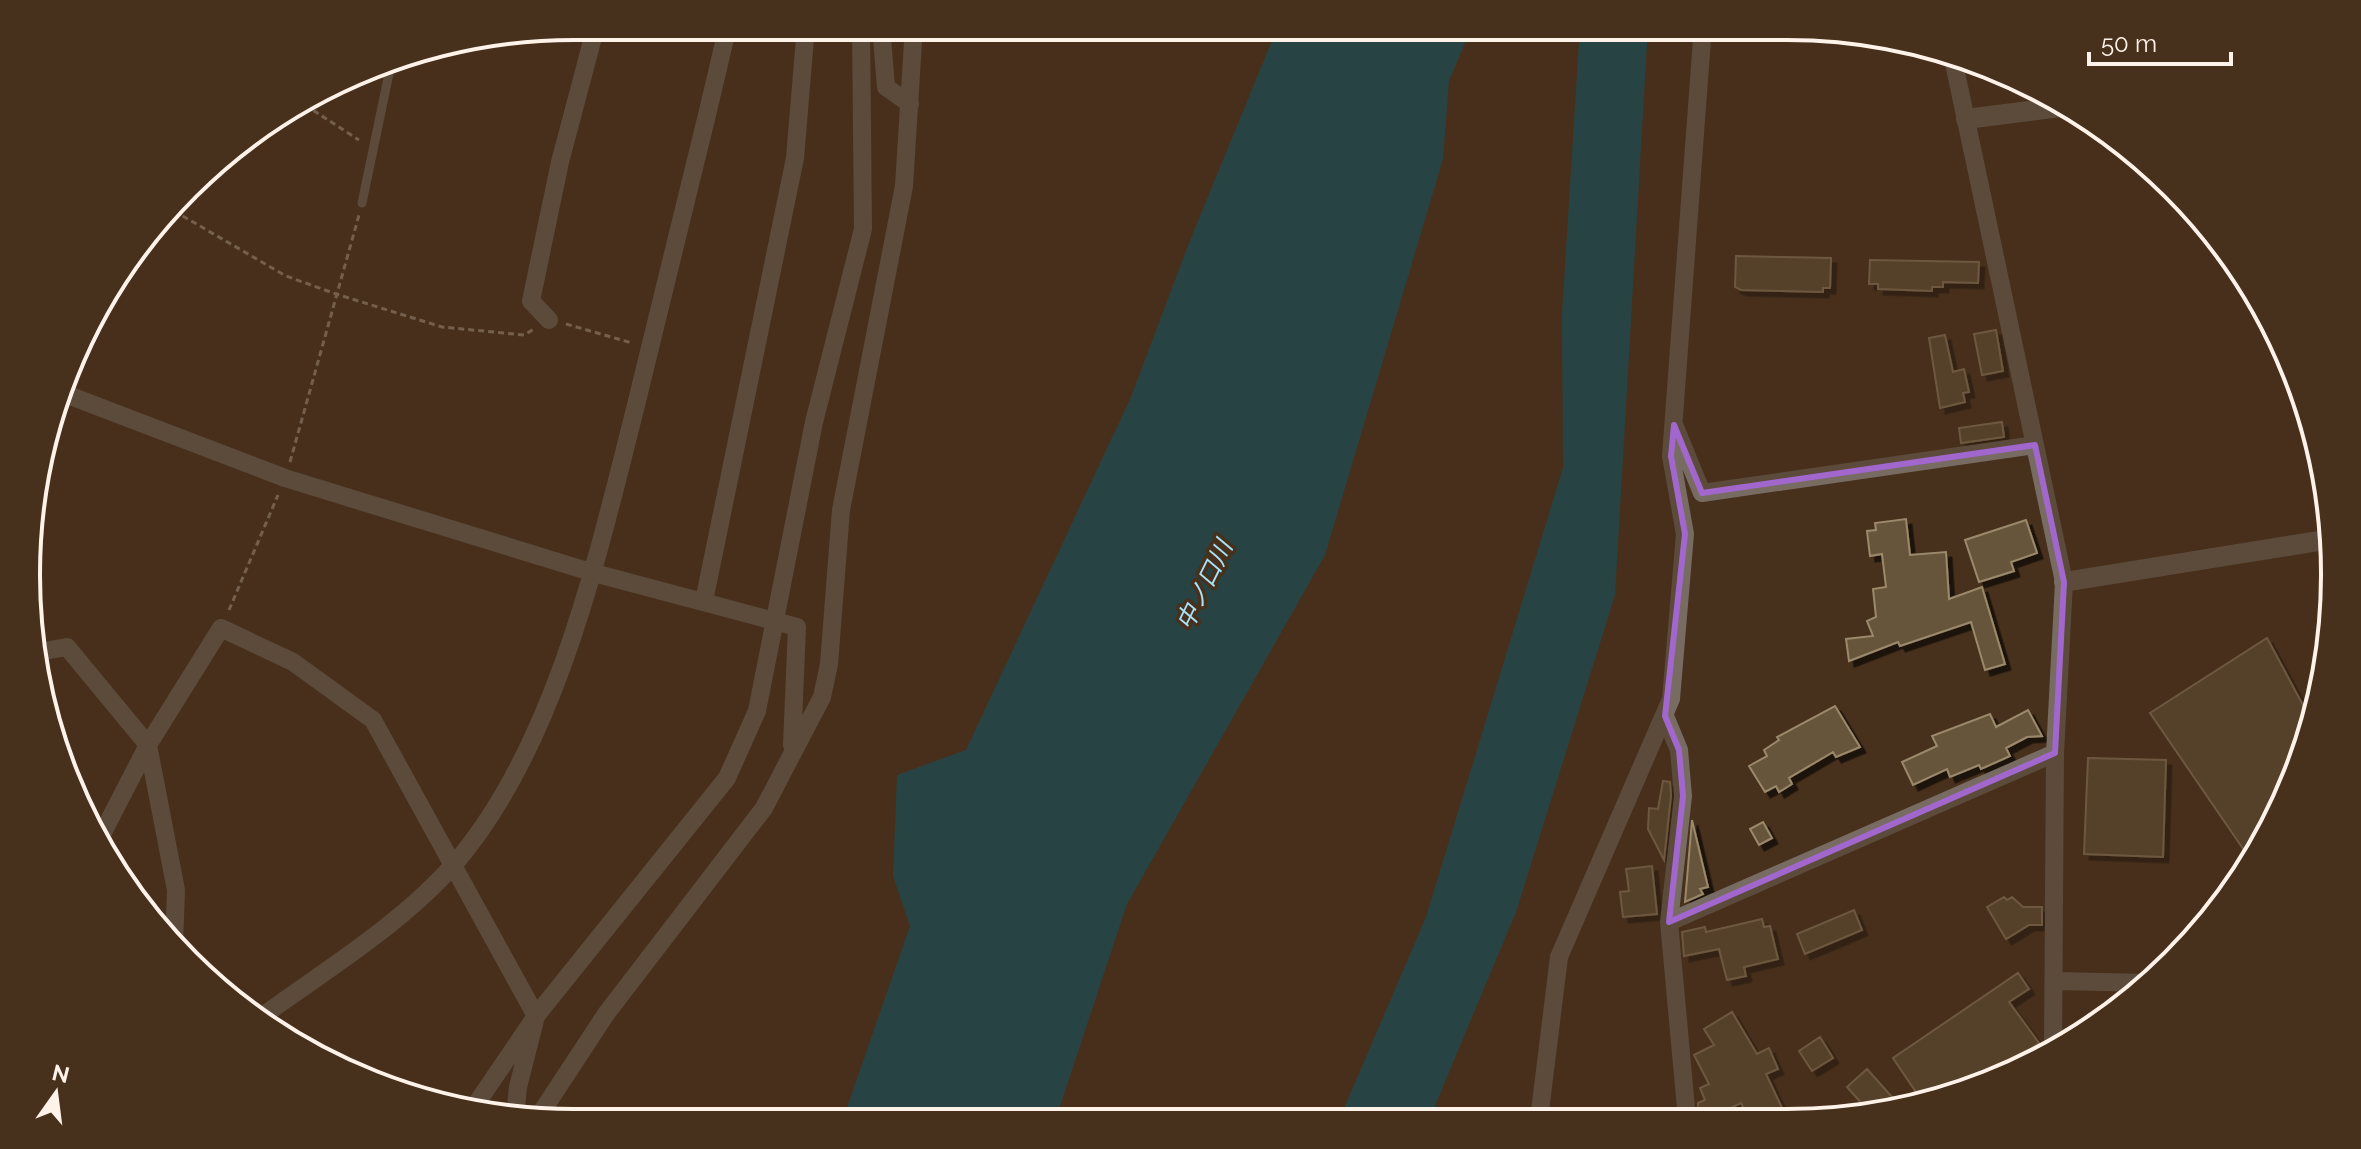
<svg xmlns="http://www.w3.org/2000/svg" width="2361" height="1149" font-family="Raleway,'Noto Sans JP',sans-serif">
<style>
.water{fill:#045c75}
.building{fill:#66553a;stroke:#9b896c;stroke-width:2;filter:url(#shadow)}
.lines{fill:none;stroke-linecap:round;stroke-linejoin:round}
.path{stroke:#ab9a8c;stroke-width:3;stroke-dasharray:6 4;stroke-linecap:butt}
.service{stroke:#776b62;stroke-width:9}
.minor{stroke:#776b62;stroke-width:18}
.tertiary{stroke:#776b62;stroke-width:20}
.marked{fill:none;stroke:#a267cc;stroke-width:6;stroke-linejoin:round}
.labels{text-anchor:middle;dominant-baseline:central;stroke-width:7;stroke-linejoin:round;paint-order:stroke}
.water-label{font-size:24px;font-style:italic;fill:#a9e4fb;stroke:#47301c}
.rim{fill:none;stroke:#fef2e9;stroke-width:4}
</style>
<defs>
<filter id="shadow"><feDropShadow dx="5.5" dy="5.5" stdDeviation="0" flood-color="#0009"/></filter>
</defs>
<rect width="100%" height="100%" fill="#47301c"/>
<path class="water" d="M1278 26H1472L1449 81 1443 159 1325 555 1127 904 1055 1121 842 1122 910 926 893 876 897 775 966 750 1131 397 1189 243Z
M1580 26H1648L1615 595 1516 912 1429 1120H1339L1426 917 1563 468 1562 314Z"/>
<path class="building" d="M1736 256 1831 258 1830 288H1823V292L1741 290 1735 287Z
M1870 260 1979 262 1978 283 1943 282V287H1932V291L1878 289V284H1869Z
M1996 330 2003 371 1982 375 1974 334Z
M1945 335 1953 372 1964 369 1969 392 1963 393 1965 402 1940 408 1929 338Z
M2002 422 2004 437 1961 443 1959 428Z
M1906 519 1910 555 1946 552 1949 599 1982 587 2005 664 1985 670 1971 622 1900 646 1898 642 1849 661 1846 639 1873 636 1867 621 1876 617 1873 589 1886 587 1882 554 1870 556 1867 531 1876 530 1875 523Z
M2026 520 2037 553 2011 562 2014 571 1979 582 1965 540Z
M2267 638 2312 722 2293 785 2250 859 2150 713Z
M1835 706 1860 747 1836 757 1833 752 1789 778 1792 784 1779 792 1776 786 1765 792 1749 766 1767 756 1764 750 1779 740 1777 737Z
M2028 710 2042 736 2027 737 2006 748 2010 756 1981 769 1979 765 1950 777 1947 769 1913 785 1902 762 1937 746 1932 736 1990 714 1996 727Z
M2088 758 2166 760 2163 857 2084 854Z
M1663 781 1670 782 1671 796 1664 860 1648 829 1649 808 1658 809Z
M1692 820 1708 887 1700 889 1703 894 1685 902Z
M1763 822 1772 838 1759 845 1750 829Z
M1652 866 1657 914 1623 917 1620 892 1629 891 1626 869Z
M2004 897 2007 900 2012 897 2023 907H2042V925H2029L2006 939 1987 907Z
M1854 910 1862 930 1805 954 1797 934Z
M1762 919 1764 927 1770 926 1778 959 1744 967 1746 976 1727 980 1719 949 1684 956 1682 932 1705 927 1706 932Z
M2018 973 2029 989 2009 1002 2039 1043 1979 1086 1922 1101 1893 1058Z
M1732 1012 1757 1054 1769 1048 1778 1069 1766 1074 1784 1112 1769 1119H1749L1741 1103 1715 1115 1717 1119H1701L1698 1113V1103L1705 1100 1700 1088 1709 1084 1694 1055 1714 1045 1704 1029Z
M1820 1037 1833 1058 1812 1071 1799 1051Z
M1867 1069 1901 1107 1872 1115 1847 1087Z"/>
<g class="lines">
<path class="path" d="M305 105 359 140
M174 211 286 276 336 294 442 327 524 335 534 329
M566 324 632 343
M290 462 359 215
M229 610 278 495"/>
<path class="service" d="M362 203 392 59"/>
<path class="minor" d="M881 26 886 87 910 104
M1952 54 2064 582 2055 753 2053 1049
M549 320 531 301 560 162 596 26
M60 392 285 478 594 573 797 627 792 745
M1675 427 1702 493 2035 445
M704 601 795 158 806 26
M33 653 67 647 148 745 176 890 174 945
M1665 716 1679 750 1683 796 1669 922 1687 1119
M99 840 148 745 221 628 293 662 373 720 536 1016 518 1087 515 1117
M1669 922 2055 753
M2054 981 2148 983
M257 1020C324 971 401 925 456 862 556 745 598 555 635 409 667 282 698 154 728 26
M470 1113 536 1016 727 778 757 711 814 422 863 229 861 26
M537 1119 606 1014 764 808 822 697 829 664 841 510 904 186 914 26
M1539 1119 1559 957 1671 699 1685 534 1671 456 1703 26"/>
<path class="tertiary" d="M1966 119 2068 106
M2064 582 2331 539"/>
</g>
<path d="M0 0H2361V1149H0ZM1674 425 1702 493 2035 445 2064 582 2055 753 1669 922 1683 796 1679 750 1665 716 1685 534 1671 456Z" fill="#47301c" fill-opacity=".55" fill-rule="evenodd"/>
<path class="marked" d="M1674 425 1702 493 2035 445 2064 582 2055 753 1669 922 1683 796 1679 750 1665 716 1685 534 1671 456Z"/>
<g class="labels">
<g class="water-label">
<text transform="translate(1204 585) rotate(-64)">中ノ口川</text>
</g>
</g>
<path d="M0 0H2361V1149H0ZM574 40H1787A534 534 0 0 1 2321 574V575A534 534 0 0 1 1787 1109H574A534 534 0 0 1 40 575V574A534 534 0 0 1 574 40Z" fill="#47301c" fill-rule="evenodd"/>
<path class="rim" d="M574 40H1787A534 534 0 0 1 2321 574V575A534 534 0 0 1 1787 1109H574A534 534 0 0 1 40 575V574A534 534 0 0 1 574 40Z"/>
<g transform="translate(56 1093) rotate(14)" stroke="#47301c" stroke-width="6" paint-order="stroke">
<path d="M0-6L14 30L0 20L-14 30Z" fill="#fef2e9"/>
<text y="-12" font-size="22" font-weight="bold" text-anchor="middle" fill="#fef2e9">N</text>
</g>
<path d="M2089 52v12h142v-12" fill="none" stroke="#fef2e9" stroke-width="4"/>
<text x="2101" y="52" font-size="24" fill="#fef2e9" stroke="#47301c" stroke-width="6" paint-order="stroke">50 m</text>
</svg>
